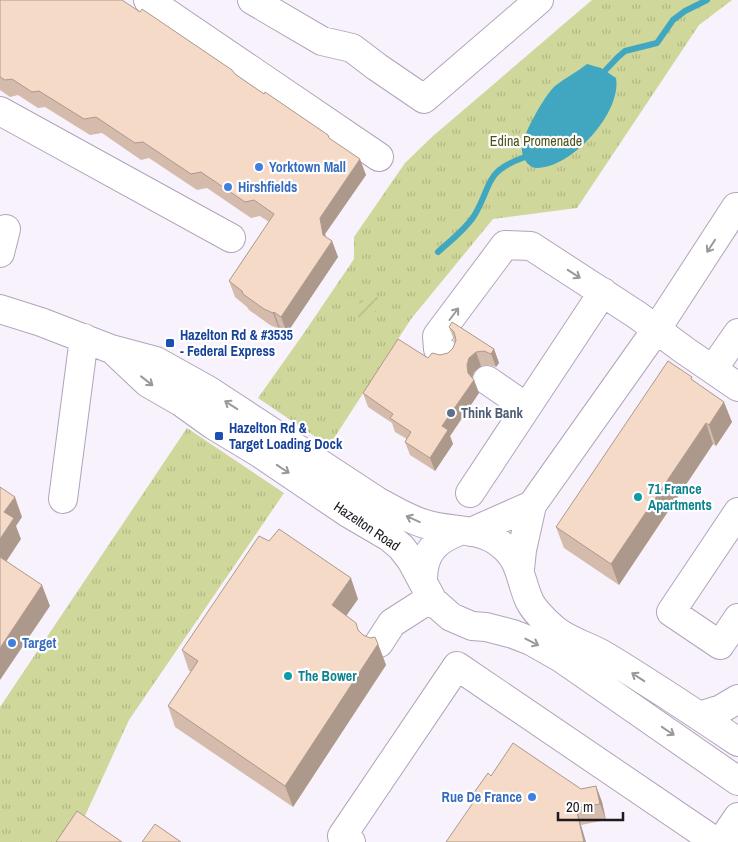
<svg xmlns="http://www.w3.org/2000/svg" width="738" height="842" font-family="'Archivo Narrow',sans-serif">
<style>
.park{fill:url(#park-tufts)}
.garden{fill:url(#garden-furrows)}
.water{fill:#41a7c0}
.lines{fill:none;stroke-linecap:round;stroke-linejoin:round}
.stream{stroke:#41a7c0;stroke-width:6}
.minor-casing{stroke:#b2a4bb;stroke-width:30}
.minor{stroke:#fff;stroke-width:28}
.wall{fill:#d4bbac}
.shaded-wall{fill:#ac998c}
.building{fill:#f6dac8;stroke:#ac998c}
.oneway{stroke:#9a989b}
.shop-dot{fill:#3f7fe0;stroke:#fff;stroke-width:2}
.transit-dot{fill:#1a4fb4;stroke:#fff;stroke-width:2}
.service-dot{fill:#5c6f8a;stroke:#fff;stroke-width:2}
.culture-dot{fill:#0f9aa8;stroke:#fff;stroke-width:2}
.labels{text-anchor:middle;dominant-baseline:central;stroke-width:4.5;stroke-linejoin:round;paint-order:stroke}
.park-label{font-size:14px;fill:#4d521a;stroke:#fff}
.shop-label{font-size:14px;font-weight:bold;fill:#366cbe;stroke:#fff;text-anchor:start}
.transit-label{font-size:14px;font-weight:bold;fill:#164399;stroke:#fff;text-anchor:start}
.service-label{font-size:14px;font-weight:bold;fill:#4e5e75;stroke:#fff;text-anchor:start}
.culture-label{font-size:14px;font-weight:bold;fill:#0d838f;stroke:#fff;text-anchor:start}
.street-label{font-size:14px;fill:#1e1921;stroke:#fff}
</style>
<defs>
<pattern id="park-tufts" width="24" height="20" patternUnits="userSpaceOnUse" patternTransform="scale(1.25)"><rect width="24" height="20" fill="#cfd79a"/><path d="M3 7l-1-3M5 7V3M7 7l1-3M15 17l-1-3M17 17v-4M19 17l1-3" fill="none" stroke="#b1b884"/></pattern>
<pattern id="garden-furrows" width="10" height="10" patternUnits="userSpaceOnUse" patternTransform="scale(1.25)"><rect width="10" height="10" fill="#cfd79a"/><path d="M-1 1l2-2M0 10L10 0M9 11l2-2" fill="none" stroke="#b1b884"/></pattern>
</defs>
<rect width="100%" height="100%" fill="#f8f2fc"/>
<path class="park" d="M592 0H732L699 25 577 208 493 219 411 319 329 446 258 398 304 333 354 259V237L405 163 433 136Z
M187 428 284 493 129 720 84 818 68 842H0V707Z"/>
<path class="garden" d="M370 294H376L378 299 374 301 376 312 365 314V317L359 319 357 313 361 312 359 301 371 298Z"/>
<path class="water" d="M587 64 601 68 616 78C622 112 572 168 537 168 533 168 530 166 527 163 524 159 522 155 522 150 521 136 545 95 555 86 565 78 577 72 587 64Z"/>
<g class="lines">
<path class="stream" d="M600 76 618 57 625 51 657 43 673 20 685 11 707 0
M438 252C451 240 464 231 474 216 493 184 483 172 525 157L529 153"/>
<defs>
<path id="minor" d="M148 0 379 157
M252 0 322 41 352 48 377 67 424 99 539 0
M0 111 231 238
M0 253 6 229
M0 309 41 322 111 349 156 361 208 390 377 501C392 509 408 519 425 524 448 532 477 527 498 542 521 558 519 577 529 600 534 611 545 621 554 629 569 642 590 646 607 657 651 684 695 713 738 742
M114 351 148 383 181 402 213 425 261 454 348 513 389 537 401 547 411 560 433 601 451 617 472 626 486 627 513 634 531 641 561 658 738 781
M445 353 438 349 437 336 505 245 531 246 637 315 684 350 738 387
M713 369 738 333
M487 380 526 407
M470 493 603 292
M63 499 84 338
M532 505 656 330 736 207H738
M738 512 671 612 720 645 738 618
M471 532 532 505 522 550 520 569
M423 580C423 553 435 540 460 531
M379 643 392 623 431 598
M699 716 721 709 738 699
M351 842 342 836 457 666 716 842
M721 842 738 817"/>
</defs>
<use href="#minor" class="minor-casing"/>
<use href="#minor" class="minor"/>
</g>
<path class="wall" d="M0 0 235 74 330 139 366 175 325 234 326 237 332 241 338 257 287 333 280 328 279 329 270 325 249 310 247 307 235 297 229 281 269 222 260 216 251 218 207 188 197 190 149 158 141 160 102 133 90 135 45 107 38 108 18 95 10 97 0 90Z
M449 327 494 349 499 363 496 367 489 365 481 366 474 372 472 378 474 380 479 393 450 436 453 444 435 471 410 455 405 442 407 439 395 432 392 423 368 407 363 393 428 358 448 353 453 348 455 342 454 340Z
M693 381 732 422 716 446 713 444 619 585 564 548 556 527Z
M358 599 346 616 363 635 378 644 386 665 293 807 175 727 168 706 191 671H189L182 650Z
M491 776 581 789 596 786 602 802 606 820 581 825 475 799 473 794Z"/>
<path class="shaded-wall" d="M360 159 366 175 325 234 328 247 332 241 338 257 287 333 281 317 323 235 320 218Z
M274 312 280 328 279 329 273 313Z
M494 349 499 363 496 367 491 354Z
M476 352 481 366 474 372 472 378 474 380 479 393 450 436 453 444 435 471 430 458 442 426 468 373 467 365 469 358Z
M724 402 732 422 716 446 709 425Z
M706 423 713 444 619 585 611 564Z
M15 497 22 517 16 526 21 539 0 571V539L4 512Z
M351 578 358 599 339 626 332 605Z
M42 585 50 606 0 680V648Z
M378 644 386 665 293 807 285 786Z
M596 786 602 802 606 820 600 804Z
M576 808 586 842H584Z"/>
<path class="building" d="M0 0H122L140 12 142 9 232 70 235 74 264 94 265 92 328 135 329 138 360 159 320 218 323 235 332 241 281 317 274 312 273 313 264 309 243 294 242 291 229 281 274 214 254 200 245 202 201 172 191 174 143 142 135 143 96 117 84 119 39 91 32 92 12 79 5 80 0 77Z
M452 322 494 349 491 354 484 351 476 352 469 358 467 365 468 373 474 380 442 426 448 430 430 458 405 442 411 432 390 418 393 414 363 393 398 339 428 358 432 353 440 355 448 353 453 348 456 340 454 332 449 327Z
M668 361 692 377 691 379 724 402 709 425 706 423 611 564 556 527Z
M0 487 15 497 4 512 14 518 0 539Z
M279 529 351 578 332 605 356 623 358 630 363 635 370 638 375 637 378 644 285 786 168 706 198 661 182 650 259 536 269 541Z
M0 557 42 585 0 648Z
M513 743 581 789 596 786 600 804 576 808 584 842H446L477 797 473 794 488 773 491 776Z
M77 811 122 842H56Z
M155 824 181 842H142Z"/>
<defs><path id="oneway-shaft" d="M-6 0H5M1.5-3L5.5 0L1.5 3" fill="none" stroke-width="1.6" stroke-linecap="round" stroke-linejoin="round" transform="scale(1.25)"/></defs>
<g class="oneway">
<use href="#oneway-shaft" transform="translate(711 246) rotate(123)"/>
<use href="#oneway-shaft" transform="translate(574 274) rotate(33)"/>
<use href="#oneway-shaft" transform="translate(454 314) rotate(-53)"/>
<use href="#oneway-shaft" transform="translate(147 381) rotate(38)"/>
<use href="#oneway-shaft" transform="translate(231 405) rotate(-147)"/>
<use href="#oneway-shaft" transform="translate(283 469) rotate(34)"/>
<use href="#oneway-shaft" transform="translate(413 519) rotate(-156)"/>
<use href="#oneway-shaft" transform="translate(532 642) rotate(27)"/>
<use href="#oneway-shaft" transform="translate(638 677) rotate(-147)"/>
<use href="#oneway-shaft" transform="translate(668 731) rotate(34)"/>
</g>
<g class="shop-dot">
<circle cx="259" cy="167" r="5"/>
<circle cx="228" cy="187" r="5"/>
<circle cx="12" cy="643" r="5"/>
<circle cx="532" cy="797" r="5"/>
</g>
<g class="transit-dot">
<rect x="165" y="338" width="10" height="10" rx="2.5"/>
<rect x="214" y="431" width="10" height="10" rx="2.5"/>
</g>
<circle class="service-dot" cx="451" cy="413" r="5"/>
<g class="culture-dot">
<circle cx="638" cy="497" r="5"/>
<circle cx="288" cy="676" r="5"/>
</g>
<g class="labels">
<g class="park-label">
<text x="536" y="141">Edina Promenade</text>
</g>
<g class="shop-label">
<text x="269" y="167">Yorktown Mall</text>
<text x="238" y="187">Hirshfields</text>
<text x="22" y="643">Target</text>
<text x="522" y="797" text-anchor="end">Rue De France</text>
</g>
<g class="transit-label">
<text x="180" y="335">Hazelton Rd &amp; #3535<tspan x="180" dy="16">- Federal Express</tspan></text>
<text x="229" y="428">Hazelton Rd &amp;<tspan x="229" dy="16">Target Loading Dock</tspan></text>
</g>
<g class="service-label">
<text x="461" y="413">Think Bank</text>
</g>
<g class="culture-label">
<text x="648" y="489">71 France<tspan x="648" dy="16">Apartments</tspan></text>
<text x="298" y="676">The Bower</text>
</g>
<g class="street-label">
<text transform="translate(367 526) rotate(34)">Hazelton Road</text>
</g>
</g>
<path d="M558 812v8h65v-8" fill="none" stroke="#1e1921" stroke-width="2.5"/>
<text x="566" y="812" font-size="15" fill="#1e1921" stroke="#ffffff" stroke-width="4" paint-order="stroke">20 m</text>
</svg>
